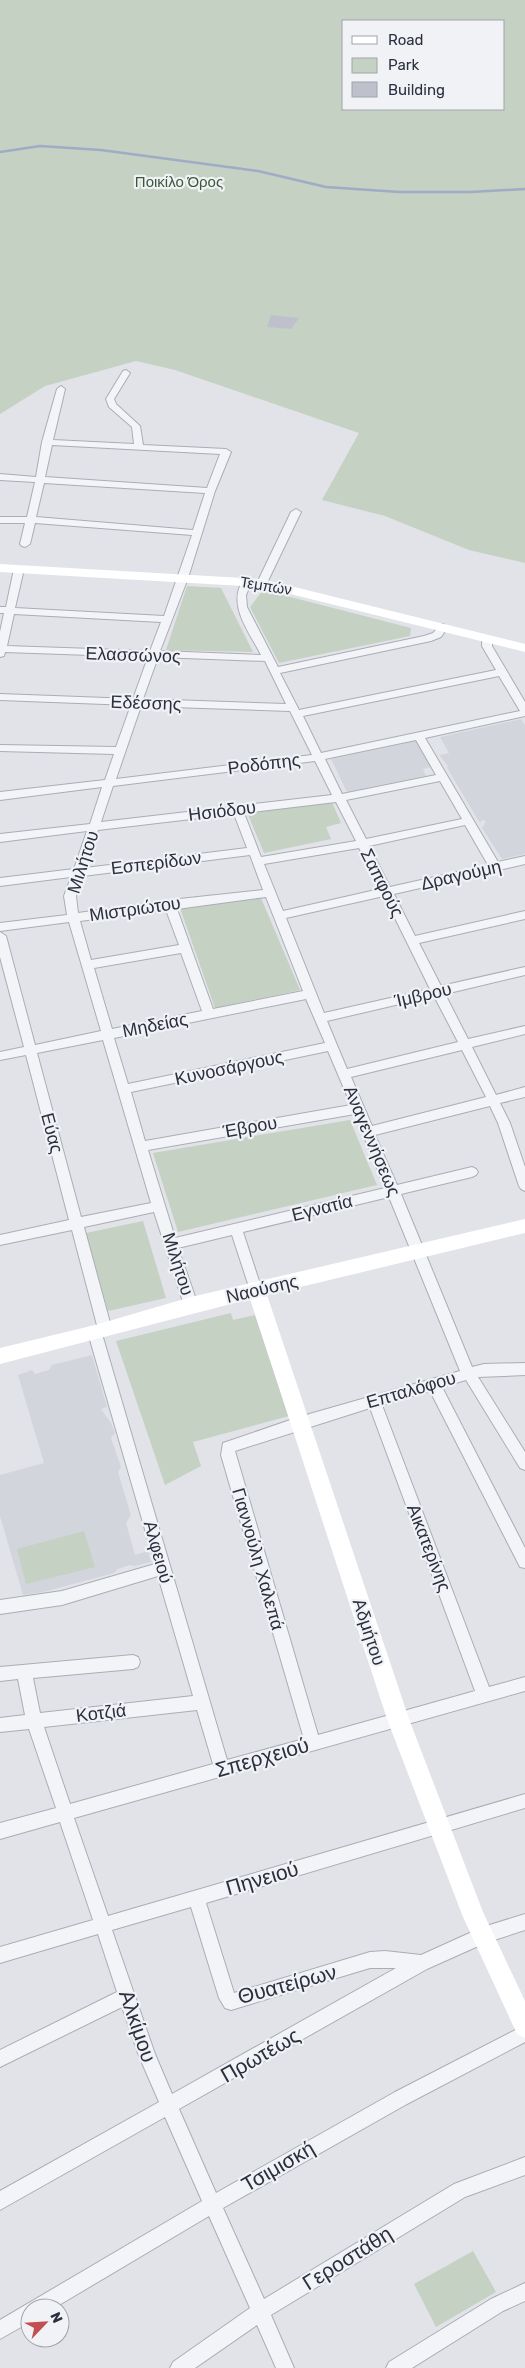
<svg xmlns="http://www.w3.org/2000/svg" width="525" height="2368" font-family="Rubik,sans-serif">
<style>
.built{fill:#d3d5dd}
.green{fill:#c4d1c3;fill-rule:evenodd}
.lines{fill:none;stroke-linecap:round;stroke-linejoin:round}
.stream{stroke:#9facc5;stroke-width:2.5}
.building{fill:#bec1cb}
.street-casing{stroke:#aaadb5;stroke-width:2}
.street{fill:#f3f4f7;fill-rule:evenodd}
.secondary{fill:#fff;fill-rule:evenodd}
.labels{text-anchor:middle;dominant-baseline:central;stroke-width:4.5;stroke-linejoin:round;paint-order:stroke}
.far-park-label{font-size:15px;fill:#3a5939;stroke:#f0f2f6}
.far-street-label{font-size:15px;fill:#2b2f3e;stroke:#f0f2f6}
.street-label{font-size:18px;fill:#2b2f3e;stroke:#f0f2f6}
.near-street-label{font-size:21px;fill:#2b2f3e;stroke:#f0f2f6}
</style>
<rect width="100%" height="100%" fill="#e1e3e8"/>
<path class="built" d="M521 719 525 725V854L502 859 482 828 486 821 482 820 480 823 447 768 448 766 439 755 449 753 440 737Z
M416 741 431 767 423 769 426 776 401 781 347 792 331 759Z
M92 1355 107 1407 101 1409 111 1423 115 1433 111 1438 121 1467 118 1472 131 1515 126 1523 135 1555 148 1551 151 1562 135 1566 130 1565 118 1569 114 1573 43 1592 23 1595 0 1516V1475L44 1463 18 1375 32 1370 35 1374 49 1370 52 1365Z"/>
<path class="green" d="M0 0H525V563L469 550 385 516 322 500 359 433 175 370 136 361 45 386 0 414ZM344 21H504V109H344Z
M187 586 221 588 253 652 166 650Z
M263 590 411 628 410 636 279 663 250 607Z
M332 802 341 823 326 827 331 839 264 853 247 812Z
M261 898 300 990 215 1008 180 908Z
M350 1120 377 1185 178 1232 153 1153Z
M143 1221 166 1298 108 1311 86 1233Z
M231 1313 233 1320 255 1315 289 1416 193 1442 201 1466 165 1485 116 1341Z
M84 1531 95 1567 26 1584 17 1549Z
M473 2251 496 2292 436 2327 414 2284Z"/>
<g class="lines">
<path class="stream" d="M0 152 40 146 101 150 258 171 326 187 399 192H471L525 189"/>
</g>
<path class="building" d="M271 315 299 318 291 329 267 327Z"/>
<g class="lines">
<defs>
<path id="street" d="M126 370 130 373 114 399 116 404 140 426 143 445 226 449 231 452 215 491 188 578 160 651 261 655C251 635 230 609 240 586 242 582 242 580 247 578L252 581 246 595 247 607 278 667 424 636 433 633 440 625 443 624 448 627 441 637 431 641 280 673 299 710 496 670 482 646V639L487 636 492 639V646L525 702V716L425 738 498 862 525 856V864L394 894 415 936 525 911V919L419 943 441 986 525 967V975L445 994 468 1039 525 1026V1034L472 1047 496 1095 525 1087V1097L500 1103 510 1123 525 1167V1191L521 1189 519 1186 498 1123 490 1106 375 1135 397 1185 472 1167 476 1169 478 1172 476 1175 472 1177 401 1194 472 1367 484 1364 525 1363V1375L478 1377 525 1452V1470L520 1468 466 1380 442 1387 525 1548V1568L520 1567 430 1391 382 1405 489 1687 525 1677V1691L74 1818 108 1916 525 1794V1808L206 1903 234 1993 370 1952 385 1951 421 1955 483 1927 525 1914V1930L485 1943 427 1969 179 2109 216 2193 395 2092 525 2025V2042L407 2104 223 2208 264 2299 454 2184 525 2157V2175L465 2197 271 2315 294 2368H276L257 2325 195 2368H170L173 2362 250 2308 209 2216 54 2308H30V2322L0 2339V2320L202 2201 165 2117 0 2210V2191L159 2102 139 2056 122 2007 0 2067V2050L117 1992 98 1934 0 1963V1947L93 1920 60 1822 0 1839V1823L56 1808 29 1729 0 1732V1718L25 1715 18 1679 0 1681V1667L133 1655 138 1657 140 1662 138 1667 133 1669 33 1678 40 1713 193 1696 158 1576 62 1605 0 1614V1600L62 1591 155 1564 88 1333 90 1329H98L72 1230 0 1245V1235L69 1220 26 1055 0 1060V1052L24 1047 0 957V932L6 936 35 1045 101 1031 69 922 0 931V923L67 915 64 896 71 877 0 886V878L74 869 87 831 0 842V834L90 824 102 787 0 800V792L105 780 114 754 0 751V745L116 747 131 705 0 700V694L133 699 148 657 5 652 4 656 0 657V632L4 613H0V607H6L14 569 19 566 24 569 15 608 164 616 192 535 35 523 30 544 25 547 22 546 20 544 25 523H0V517H27L35 482 0 480V474L36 477 42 442 57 389 61 386 65 389 53 440 134 444 132 427 109 407 106 399 123 371ZM52 445 220 454 207 488 45 477ZM44 483 205 493 193 530 36 517ZM14 614 161 622 150 651 7 646ZM158 657 265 661 286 704 143 699ZM499 676 520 711 321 753 303 716ZM141 706 290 711 312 755 116 779ZM416 740 436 775 342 794 325 759ZM315 761 332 795 101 822 113 786ZM440 781 462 819 366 839 346 800ZM336 802 356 841 261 857 244 813ZM234 814 247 848 85 868 98 830ZM465 825 488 865 390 887 369 846ZM359 848 380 889 283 911 264 864ZM250 855 263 890 170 900 78 913 76 896 83 876ZM384 896 430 989 324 1013 286 918ZM266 897 303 991 213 1009 177 909ZM166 910 179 945 91 960 80 921ZM181 953 202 1011 112 1029 94 968ZM434 996 458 1042 347 1069 327 1021ZM306 999 325 1043 128 1084 114 1038ZM103 1040 151 1203 81 1217 37 1053ZM462 1050 486 1097 372 1126 351 1077ZM328 1051 351 1105 145 1141 131 1092ZM355 1114 385 1188 175 1238 148 1150ZM389 1197 460 1371 299 1417 223 1443 221 1455 304 1739 227 1760 102 1334H110L112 1330 84 1227 154 1212 184 1305 186 1309 191 1310 196 1309 198 1305 178 1248 232 1235 250 1290 251 1294H261L262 1290 243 1232ZM370 1408 475 1691 318 1735 235 1451ZM197 1710 213 1764 70 1804 44 1727ZM191 1907 219 1998 225 2008 231 2010 370 1968H396L172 2094 155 2054 112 1930Z
M296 509 301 512 267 583 262 586 259 585 257 583 291 512Z
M525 2283V2301L503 2311 412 2368H386L389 2362 491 2299Z"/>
</defs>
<use href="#street" class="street-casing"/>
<use href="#street" class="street"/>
<path class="secondary" d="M0 564 262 579 525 644V652L262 587 0 572Z
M525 1219V1233L267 1295 409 1719 483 1912 525 2001V2038L517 2034 463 1917 387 1719 250 1299 0 1364V1348L95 1325 191 1297Z"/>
</g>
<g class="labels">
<g class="far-park-label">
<text x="179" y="182">Ποικίλο Όρος</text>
</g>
<g class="far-street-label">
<text transform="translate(266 586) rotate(9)">Τεμπών</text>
</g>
<g class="street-label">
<text transform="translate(133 655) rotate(2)">Ελασσώνος</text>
<text transform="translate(146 703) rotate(2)">Εδέσσης</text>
<text transform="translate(264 764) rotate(-7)">Ροδόπης</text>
<text transform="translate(222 811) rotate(-7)">Ησιόδου</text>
<text transform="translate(83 862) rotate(-72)">Μιλήτου</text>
<text transform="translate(156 863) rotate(-7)">Εσπερίδων</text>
<text transform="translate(461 875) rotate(-13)">Δραγούμη</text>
<text transform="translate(382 883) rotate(63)">Σαπφούς</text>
<text transform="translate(135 909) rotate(-8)">Μιστριώτου</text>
<text transform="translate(423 995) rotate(-13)">Ίμβρου</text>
<text transform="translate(155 1025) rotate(-11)">Μηδείας</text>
<text transform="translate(229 1068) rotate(-12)">Κυνοσάργους</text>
<text transform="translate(250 1127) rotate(-10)">Έβρου</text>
<text transform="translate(52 1133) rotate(75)">Εύας</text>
<text transform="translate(372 1141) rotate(67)">Αναγεννήσεως</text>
<text transform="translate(322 1208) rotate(-14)">Εγνατία</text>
<text transform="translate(178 1264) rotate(72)">Μιλήτου</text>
<text transform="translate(262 1289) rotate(-13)">Ναούσης</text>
<text transform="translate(411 1390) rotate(-16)">Επταλόφου</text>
<text transform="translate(429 1548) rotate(69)">Αικατερίνης</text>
<text transform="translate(158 1552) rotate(74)">Αλφειού</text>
<text transform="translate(258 1559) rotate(74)">Γιαννούλη Χαλεπά</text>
<text transform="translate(369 1632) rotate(72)">Αδμήτου</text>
<text transform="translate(101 1713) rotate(-7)">Κοτζιά</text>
</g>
<g class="near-street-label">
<text transform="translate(262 1757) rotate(-16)">Σπερχειού</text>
<text transform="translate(262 1878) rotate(-16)">Πηνειού</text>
<text transform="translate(287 1984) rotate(-15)">Θυατείρων</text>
<text transform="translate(138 2026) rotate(71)">Αλκίμου</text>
<text transform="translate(260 2055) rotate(-30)">Πρωτέως</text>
<text transform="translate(278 2166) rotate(-30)">Τσιμισκή</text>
<text transform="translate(347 2258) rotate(-32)">Γεροστάθη</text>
</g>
</g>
<rect x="342" y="20" width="162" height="90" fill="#f0f2f6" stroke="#a1a4ac"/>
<rect x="352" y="36" width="25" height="8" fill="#ffffff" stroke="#a1a4ac"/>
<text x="388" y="45" font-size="15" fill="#2b2f3e">Road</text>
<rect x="352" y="58" width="25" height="15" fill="#c4d1c3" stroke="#a1a4ac"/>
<text x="388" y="70" font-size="15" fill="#2b2f3e">Park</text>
<rect x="352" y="82" width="25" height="15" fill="#bec1cb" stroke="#a1a4ac"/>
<text x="388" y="95" font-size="15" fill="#2b2f3e">Building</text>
<g transform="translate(45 2323) rotate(65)"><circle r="24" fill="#f0f2f6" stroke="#a1a4ac"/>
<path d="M0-4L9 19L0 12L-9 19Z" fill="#c35051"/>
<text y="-8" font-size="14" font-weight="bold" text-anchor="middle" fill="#2b2f3e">N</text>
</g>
</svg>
